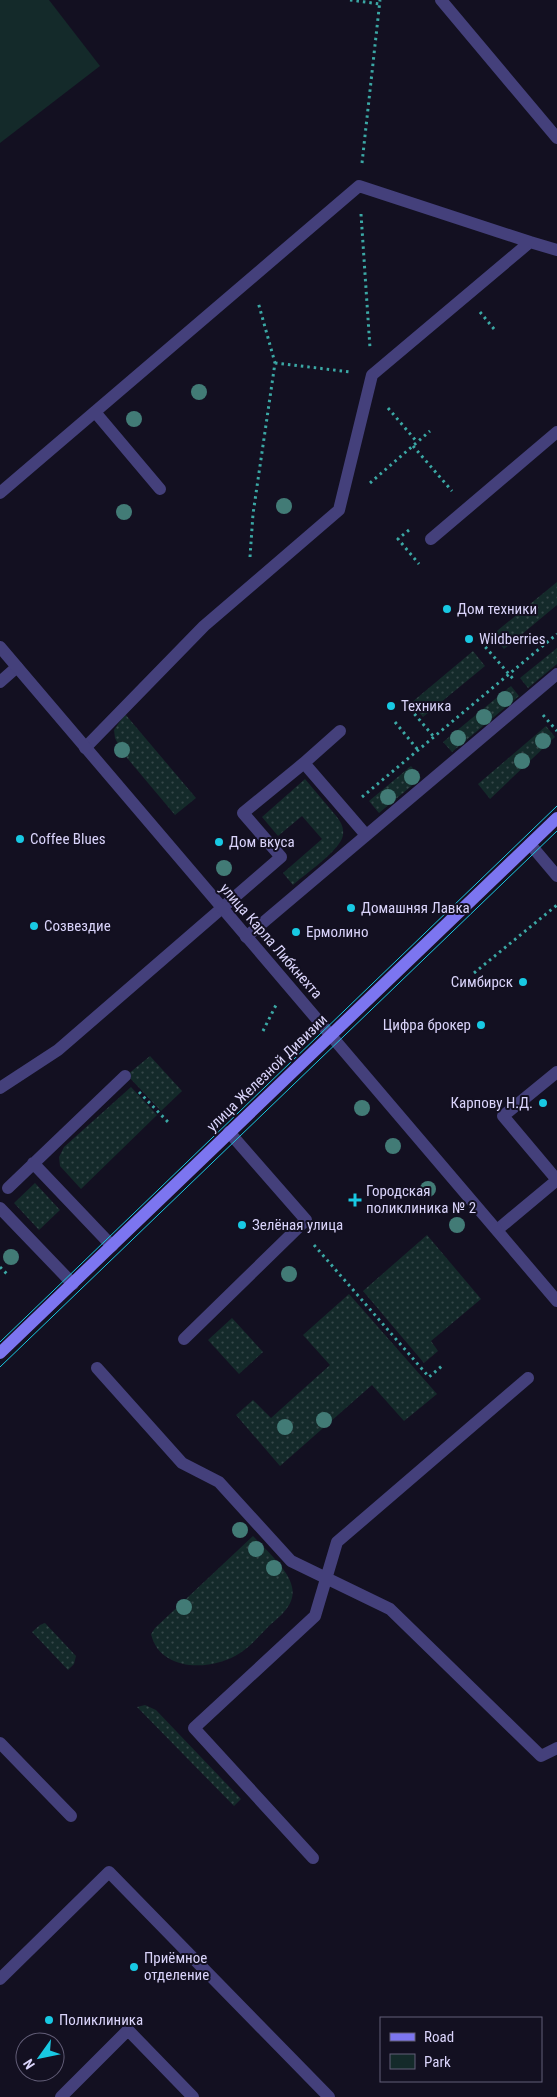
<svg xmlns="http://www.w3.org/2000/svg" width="557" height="2097" font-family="'Roboto Condensed',sans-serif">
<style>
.grass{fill:url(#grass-dots)}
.park{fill:#142a2a}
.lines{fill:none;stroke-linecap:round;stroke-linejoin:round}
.path{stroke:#3ba8a5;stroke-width:3;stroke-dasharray:2.5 4;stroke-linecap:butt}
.lane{stroke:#44407b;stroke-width:12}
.street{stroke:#44407b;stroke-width:12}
.secondary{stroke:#7c75f0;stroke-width:12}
.tram{stroke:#18c9e3;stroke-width:1}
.tree{fill:#427b76}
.poi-dot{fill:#18c9e3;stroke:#131021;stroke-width:2}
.labels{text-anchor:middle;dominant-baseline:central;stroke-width:4;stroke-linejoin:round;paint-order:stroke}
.poi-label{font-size:15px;fill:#dad4fb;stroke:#131021;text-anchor:start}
.street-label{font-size:15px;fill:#dad4fb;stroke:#131021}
</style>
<defs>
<pattern id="grass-dots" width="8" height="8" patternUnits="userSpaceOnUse" patternTransform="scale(1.25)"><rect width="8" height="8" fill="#142a2a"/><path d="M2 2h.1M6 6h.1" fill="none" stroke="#36484a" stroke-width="1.8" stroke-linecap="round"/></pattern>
</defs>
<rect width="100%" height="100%" fill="#131021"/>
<path class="grass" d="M557 582V605L504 649 492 635Z
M557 648V664L528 688 520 678Z
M473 651 485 666 423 717 411 703Z
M511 686 519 696 452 752 443 742Z
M125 714 196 798 175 815 122 752 115 738 114 730Z
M546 726 555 737 490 799 478 784Z
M411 766 421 778 379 813 369 801Z
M305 779 337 817C341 822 344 828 343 835 341 850 305 874 293 885L283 873 322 839 302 816 278 836 262 817Z
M150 1056 182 1091 161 1111 127 1075Z
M131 1087 157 1115 81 1189 60 1166 59 1157 64 1147Z
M35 1183 60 1210 39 1230 14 1203Z
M427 1235 481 1299 431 1341 438 1351 424 1363 363 1291Z
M349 1294 437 1394 404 1421 372 1385 280 1466 236 1415 253 1400 271 1418 330 1365 303 1335Z
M232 1318 263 1352 239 1374 208 1340Z
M253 1536C265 1549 289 1570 292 1587 296 1605 280 1616 268 1627 259 1636 251 1646 240 1653 213 1671 160 1673 151 1634L155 1628Z
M45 1623 76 1656 74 1664 68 1670 32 1632 40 1625Z
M145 1705 156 1710 241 1799 234 1806 137 1707Z"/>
<path class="park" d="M0 0H49L100 66 0 143Z"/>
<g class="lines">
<path class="path" d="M350 0 380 4
M362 163 380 0
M361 214 370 348
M480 312 494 329
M275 363 351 372
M388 408 417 442
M413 446 452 491
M370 483 430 431
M409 530 398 539 419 564
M250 557 253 514 275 363 258 302
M481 642 515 681
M406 704 434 737
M543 715 557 731
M395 722 418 750
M362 797 557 634
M474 973 557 905
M263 1031 276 1005
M139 1092 168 1122
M314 1245 429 1377 443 1365
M0 1267 9 1276"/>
<path class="lane" d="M441 0 557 138
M95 412 160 489
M0 493 359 186 530 242
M431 539 557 432
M0 682 17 667
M85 748 204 626 339 510 372 375 530 242 557 250
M304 763 340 731
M530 844 557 876
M246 937 557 674
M0 1088 58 1050 281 857 243 813 304 763 366 835
M33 1163 112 1246
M8 1188 125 1076
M0 1208 73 1284
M497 1230 557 1180 503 1116 557 1072
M184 1339 306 1220 229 1132
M97 1368 182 1463 219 1482 291 1561 390 1609 541 1756 557 1748
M0 1743 71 1816
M313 1858 194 1728 315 1616 337 1542 528 1378
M0 1979 109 1872 329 2097
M61 2097 128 2030 193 2097"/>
<path class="street" d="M0 647 557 1301"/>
<path class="secondary" d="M0 1353 557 818"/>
<path class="tram" d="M0 1342 557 806
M0 1367 557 831"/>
</g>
<g class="tree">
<circle cx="199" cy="392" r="8"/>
<circle cx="134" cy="419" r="8"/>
<circle cx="284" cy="506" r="8"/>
<circle cx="124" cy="512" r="8"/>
<circle cx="505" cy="699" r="8"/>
<circle cx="484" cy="717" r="8"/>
<circle cx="458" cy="738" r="8"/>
<circle cx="543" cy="741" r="8"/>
<circle cx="122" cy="750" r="8"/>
<circle cx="522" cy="761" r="8"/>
<circle cx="412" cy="777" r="8"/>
<circle cx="388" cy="797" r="8"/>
<circle cx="224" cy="868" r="8"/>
<circle cx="362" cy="1108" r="8"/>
<circle cx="393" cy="1146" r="8"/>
<circle cx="428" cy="1189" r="8"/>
<circle cx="457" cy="1225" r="8"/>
<circle cx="11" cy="1257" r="8"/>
<circle cx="289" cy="1274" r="8"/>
<circle cx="324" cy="1420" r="8"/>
<circle cx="285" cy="1427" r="8"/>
<circle cx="240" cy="1530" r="8"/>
<circle cx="256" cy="1549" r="8"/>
<circle cx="274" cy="1568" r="8"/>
<circle cx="184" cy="1607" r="8"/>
</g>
<g class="poi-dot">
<circle cx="447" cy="609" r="5"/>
<circle cx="469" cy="639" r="5"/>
<circle cx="391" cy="706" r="5"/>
<circle cx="20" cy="839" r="5"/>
<circle cx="219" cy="842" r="5"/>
<circle cx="351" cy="908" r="5"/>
<circle cx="34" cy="926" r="5"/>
<circle cx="296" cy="932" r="5"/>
<circle cx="523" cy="982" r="5"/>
<circle cx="481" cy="1025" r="5"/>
<circle cx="543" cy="1103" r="5"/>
<path d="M352.5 1192.5h5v5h5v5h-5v5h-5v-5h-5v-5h5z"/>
<circle cx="242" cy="1225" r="5"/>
<circle cx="134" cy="1967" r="5"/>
<circle cx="49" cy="2020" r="5"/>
</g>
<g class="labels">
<g class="poi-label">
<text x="457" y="609">Дом техники</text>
<text x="479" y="639">Wildberries</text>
<text x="401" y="706">Техника</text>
<text x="30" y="839">Coffee Blues</text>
<text x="229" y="842">Дом вкуса</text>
<text x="361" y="908">Домашняя Лавка</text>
<text x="44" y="926">Созвездие</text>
<text x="306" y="932">Ермолино</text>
<text x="513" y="982" text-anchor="end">Симбирск</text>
<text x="471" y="1025" text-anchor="end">Цифра брокер</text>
<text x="533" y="1103" text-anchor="end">Карпову Н.Д.</text>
<text x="366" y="1191">Городская<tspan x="366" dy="17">поликлиника № 2</tspan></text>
<text x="252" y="1225">Зелёная улица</text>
<text x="144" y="1958">Приёмное<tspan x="144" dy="17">отделение</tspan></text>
<text x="59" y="2020">Поликлиника</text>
</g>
<g class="street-label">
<text transform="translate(271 941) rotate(49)">улица Карла Либкнехта</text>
<text transform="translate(267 1073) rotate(-44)">улица Железной Дивизии</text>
</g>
</g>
<rect x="380" y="2017" width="162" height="65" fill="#131021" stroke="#635e78"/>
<rect x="390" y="2033" width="25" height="8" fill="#7c75f0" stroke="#635e78"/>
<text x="424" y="2042" font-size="15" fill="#dad4fb">Road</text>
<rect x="390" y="2054" width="25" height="15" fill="#142a2a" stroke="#635e78"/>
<text x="424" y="2067" font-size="15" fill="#dad4fb">Park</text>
<g transform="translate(40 2057) rotate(237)"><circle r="24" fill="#131021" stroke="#635e78"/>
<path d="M0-4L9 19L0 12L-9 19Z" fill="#18c9e3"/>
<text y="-8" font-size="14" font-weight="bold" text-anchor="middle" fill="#dad4fb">N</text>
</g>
</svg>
